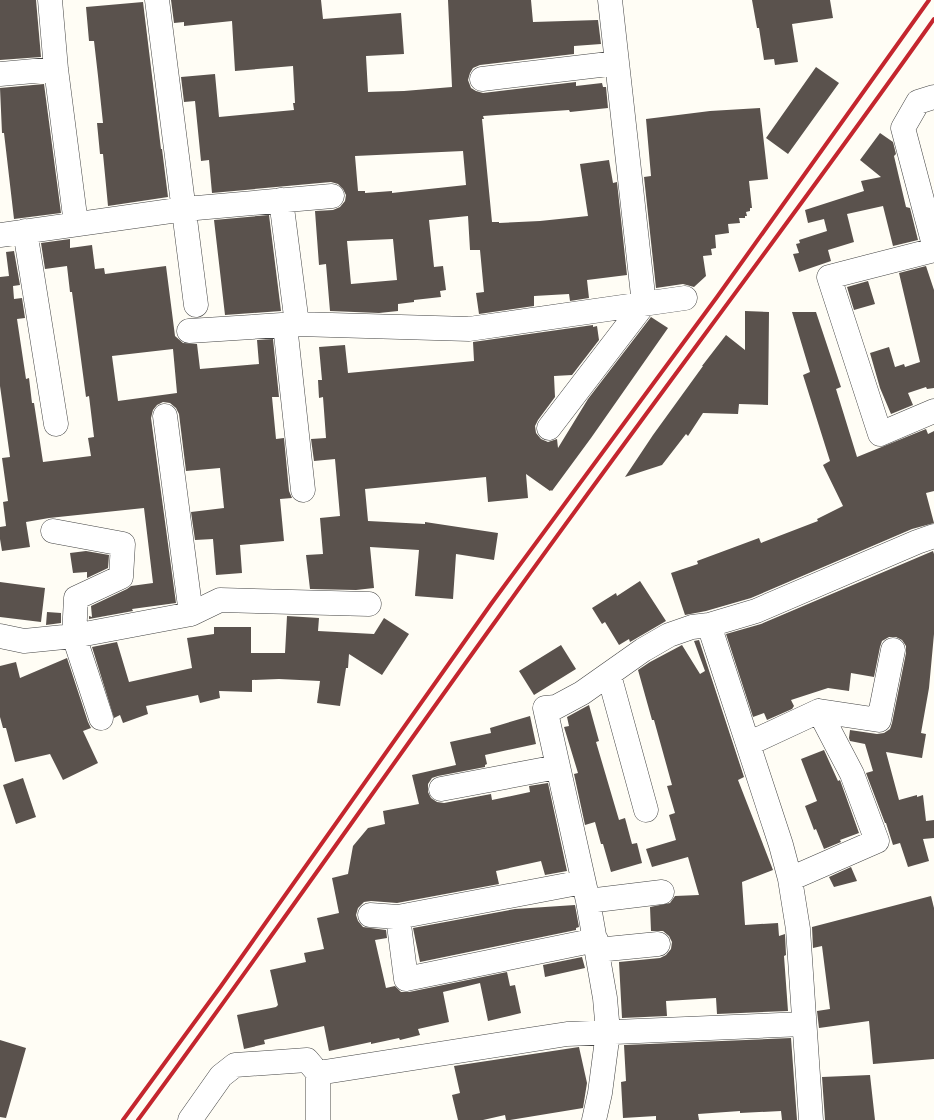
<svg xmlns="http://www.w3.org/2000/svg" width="934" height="1120" font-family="'Crimson Pro',serif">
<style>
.building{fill:#5a524d;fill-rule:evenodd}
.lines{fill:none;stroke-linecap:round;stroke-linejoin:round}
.street-casing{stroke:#444;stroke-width:25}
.street{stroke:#fff;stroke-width:24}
.rail{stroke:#c4262e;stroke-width:4}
</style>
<rect width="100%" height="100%" fill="#fffdf5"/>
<path class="building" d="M0 0H36L41 57 0 60Z
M171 0H321L323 19 401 13 404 54 366 56 368 92 404 91 452 87 448 0H531L533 22 598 20 601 44 574 46V54L480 65 473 68 470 73 468 80 471 88 476 91 483 93 576 82V86L602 83 603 87H606L608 108 570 112 569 110 483 116 484 119H482L492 222H499V223L540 221 588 216 580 164 609 160 613 183 617 182 627 275 587 280 589 298 570 301 569 294 534 296V306L479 314 476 293 484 292 480 250H470L468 216 429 220 434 267 443 266 446 290 440 291 441 297 414 300V302L398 304V311L379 313 330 311 326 264 319 265 315 211 333 210 340 207 345 201 346 195 343 189 338 184 331 182 212 193 209 160 201 161 195 101 184 102 181 77 215 74 219 117 294 110 293 103H295L293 66 235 71 232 21 184 26V22L174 23ZM463 151 466 185 392 193V191L365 193V191H358L355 156ZM393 239 397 280 351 284 347 241Z
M752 0H830L833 18 792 24 798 62 775 65 774 59 764 60 759 28H757Z
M143 2 161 149H162L168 197 108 206 103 154H100L97 123H103L98 76 94 41H89L86 7Z
M816 67 839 83 788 154 766 138Z
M44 84 61 213 14 219 4 133H2L0 88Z
M760 108 768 179 749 181 752 208H750V211L746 212 747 216H745V218H739L740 223 728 224 729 233 715 235 716 248 711 249 712 255 703 256 706 276 694 287 683 284 656 288 644 177 651 176 646 119 710 111Z
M880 133 893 142 896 154 894 156 906 207 910 208 918 240 893 246 883 206 847 214 854 242 828 250 831 261 799 272 793 254 799 253 796 244 800 243 799 240 827 231 824 219 808 223 805 210 864 191 861 181 881 177 860 160Z
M269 215 281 311 225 315 214 220Z
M70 239V248L92 245 95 269 104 268 105 274 166 266 175 336 183 343 197 344 200 369 259 364 257 340 273 339 279 397H272L276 439 284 438 289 491 292 498 280 499 284 541 240 545 242 573 216 575 213 539 195 540 191 512 224 508 220 468 186 471 179 414 176 408 170 403 163 402 157 405 153 410 151 418 176 603 132 609 133 611 89 619V616L92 617 91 606 127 589 131 586 153 583 144 508 49 518 26 522 30 547 2 551 0 539V527L6 526 3 502 8 501 2 458 10 457 0 386V277L9 276 6 252 14 251 20 285 13 286 14 299 22 298 25 318 17 319 26 379 29 378 32 403H34L43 462 91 456 88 438 94 437 89 396 86 397 72 292H70L67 266 45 269 41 243ZM173 349 177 393 118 401 112 356Z
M926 266 934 290V388L927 389 926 387 908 393 913 405 891 414 880 388 870 353 889 347 895 367 904 364 905 367 920 362 899 273Z
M868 281 875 304 854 310 847 287Z
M745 311 769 312 768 405 739 404 738 414 703 413 688 436 686 434 662 465 625 477 653 435 703 366H702L726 335 745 350Z
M792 312H816L841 387 836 389 857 457 926 429 928 434 934 431V491L926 493 934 523 912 529 751 598 706 611 685 615 671 573 698 564 697 561 759 538 761 543 818 521 817 519 843 506 823 465 830 461 803 375 810 372Z
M651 317 668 328 591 438 552 491 551 490 550 491 526 474 528 498 488 502 486 477 365 489 368 521 425 524V522L498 533 494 560 456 554 453 599 415 596 419 550 370 547 374 588 356 590 310 589 306 555 323 554 320 518 340 516 335 459 314 461 311 439 326 438 323 397 319 398 318 380H322L319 347 345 345 348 373 474 361 473 342 593 325V327L597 326 599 340 572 375 554 376 555 397 538 420 535 426 536 433 541 439 548 442 557 439 558 448 588 399Z
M86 551 109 555 108 568 87 578V572L73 573 70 553Z
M933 551 934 554V634L929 688 921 733 926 734 922 758 886 752 899 800 917 795V797L923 795 926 821 934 820V838L923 839 929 861 908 867 900 843 893 845 886 823H885L866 773 873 771 865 744 850 741 849 738 850 730 877 734 884 733 890 729 892 723 906 653V646L902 640 896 637H889L882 641 880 647 874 677 851 673 849 691 828 688 791 700 794 706 792 709 767 720 764 713 753 717 726 634 761 624Z
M640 581 666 621 630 642 629 639 619 645 605 622 602 624 592 608 616 593 617 596Z
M0 582 45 588 41 622 0 617Z
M47 612 61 613V623L46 625Z
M287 616 319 618 318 631 374 634 384 618 409 634 382 675 349 654 348 668H346L340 706 317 703 320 681 279 679 252 680V692L219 691 220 698 200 703 198 695 146 706 148 714 123 723 120 715 114 718 92 647 117 642 129 682 192 668 187 638 214 634V627H251V653H285Z
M699 640 744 777 738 780 773 870 742 882 745 925 778 923 779 936 785 934 786 955 784 956 788 1011 717 1014 716 998 666 1001 667 1016 622 1018 619 962 660 958 666 955 671 949 672 942 669 936 663 931H651L650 907 670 903 675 896 699 895 688 857 652 867 646 849 676 840 669 815 675 813 667 786 672 785 654 720H652L638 670 650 662 682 645 700 674 705 671 694 641Z
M561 645 576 669 534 695 519 671Z
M67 658 88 722 91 728 83 731 98 763 63 780 50 754 15 762 6 728H3L0 717V666L16 662 20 678Z
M589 705 599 741 596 742 619 820 625 818 632 844 637 843 642 863 611 872 603 844H601L595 822 585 825 574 774 578 773 564 727 569 726 567 717Z
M530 716 536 744 485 755 487 764 485 765V767L438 776 432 778 428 784V792L431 798 437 802 444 803 491 794 492 800 530 792 529 786 548 783 567 871 545 875 541 861 496 871 499 884 397 903 371 901 364 902 358 908 356 915 358 921 363 927 386 930 387 938 375 940 386 988 395 986 401 992H409L507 972 510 986 515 985 521 1013 488 1021 480 983 443 992 449 1022 418 1029 420 1035 400 1040 399 1038 371 1044V1042L329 1051 324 1026 264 1040 265 1044 244 1049 237 1015 276 1007 278 1005 270 970 306 962 304 953 324 949 317 918 339 913 332 878 348 874 353 846 368 828 385 824 383 811 419 804 412 775 456 765 450 742 491 733 490 728Z
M824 750 838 781 840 780 859 833 840 840 841 842 824 849 816 829 814 830 805 806 817 801 801 759Z
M23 778 36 817 16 824 3 785Z
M851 867 857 881 834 887 829 877Z
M931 896 934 908V1059L873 1064 869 1021 819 1028 817 1011 830 1009 822 946 813 948 812 927Z
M575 905 579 927 576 928V930L420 962 413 928 515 909Z
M582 957 585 968 545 977 543 965Z
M791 1038 797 1120H782L781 1111 740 1113V1111L698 1114 699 1120H656V1116L623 1118 621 1082 626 1081 624 1045Z
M0 1040 26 1048 6 1118 0 1117Z
M579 1047 587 1083 583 1108 510 1120H506L505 1115 483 1120H458L452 1095 460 1093 454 1066Z
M870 1075 875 1120H825L822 1077Z"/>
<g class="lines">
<defs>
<path id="street" d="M50 0 56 69 76 224
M157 0 196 305
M0 74 56 69
M482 79 617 63
M934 97 918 102 903 128 934 245
M281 200 297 324
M25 231 56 424
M0 235 185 209 332 196
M934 250 829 277 880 434 934 411
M285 325 303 490
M189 331 297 324 469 329 685 298
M165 416 191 614
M549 428 644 304 610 0
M53 531 123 544 121 577 76 598 74 636 101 718
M709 625 781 845 790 879 798 929 811 1120
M0 636 24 641 74 636 191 614 220 600 369 604
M609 675 646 810
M748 744 819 711 879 720 893 650
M441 789 557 767
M790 879 877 841 852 774 819 711
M588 901 662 892
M370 915 398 917 583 882
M398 917 406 979 596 940
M597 950 658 944
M190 1120 221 1076 235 1065 307 1060 318 1073
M318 1120V1073L567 1034 804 1024
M594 1120 600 1093 608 1032 605 998 588 901 545 708 556 707 582 693 643 650 669 635 692 627 709 625 756 611 917 542 934 536"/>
</defs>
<use href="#street" class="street-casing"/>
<use href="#street" class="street"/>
<path class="rail" d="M123 1120 221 986 491 604 717 297 929 0
M138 1120C261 953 379 783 500 615 643 415 792 220 934 19"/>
</g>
</svg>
